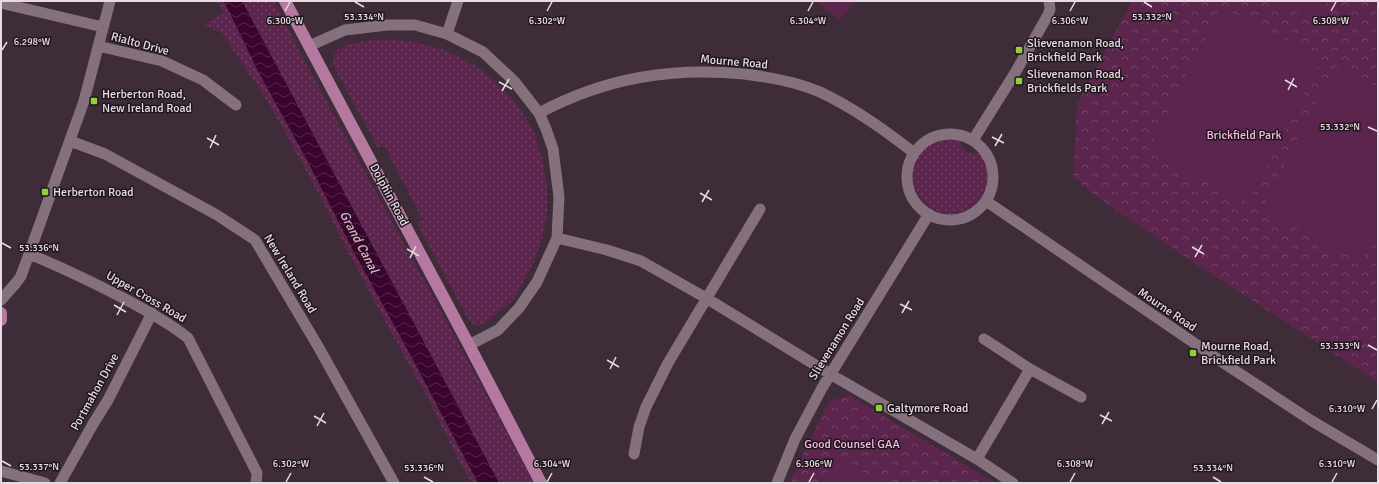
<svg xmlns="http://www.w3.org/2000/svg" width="1379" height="484" font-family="Signika,sans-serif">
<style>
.grass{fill:url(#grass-dots)}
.forest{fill:url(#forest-crowns)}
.pitch{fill:#5c254d}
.water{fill:url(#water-waves)}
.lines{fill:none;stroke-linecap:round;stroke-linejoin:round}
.minor{stroke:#85707e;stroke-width:11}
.major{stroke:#b478a1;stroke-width:12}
.ticks{fill:none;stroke:#e7dbe3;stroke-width:1.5}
.poi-dot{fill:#93cd3e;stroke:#1f171d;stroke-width:1.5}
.labels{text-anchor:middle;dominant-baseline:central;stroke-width:3;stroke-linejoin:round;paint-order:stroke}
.poi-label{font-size:12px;fill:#e7dbe3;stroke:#1f171d;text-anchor:start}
.street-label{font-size:12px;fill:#e7dbe3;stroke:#1f171d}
.park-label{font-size:12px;fill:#fabce5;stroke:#1f171d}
.water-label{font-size:13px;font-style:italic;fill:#f5a4db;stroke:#1f171d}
.ticks-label{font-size:10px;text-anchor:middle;fill:#e7dbe3;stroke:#1f171d;stroke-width:3;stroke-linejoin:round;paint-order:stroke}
</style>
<defs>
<pattern id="grass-dots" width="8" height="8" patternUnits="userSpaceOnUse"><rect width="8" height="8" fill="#5c254d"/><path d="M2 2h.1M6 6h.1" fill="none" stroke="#734466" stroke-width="1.8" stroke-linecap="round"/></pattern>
<pattern id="forest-crowns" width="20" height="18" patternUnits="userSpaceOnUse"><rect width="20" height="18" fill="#5c254d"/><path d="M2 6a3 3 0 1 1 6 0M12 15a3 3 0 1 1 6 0" fill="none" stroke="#734466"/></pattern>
<pattern id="water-waves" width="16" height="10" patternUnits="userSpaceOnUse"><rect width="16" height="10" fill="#39042d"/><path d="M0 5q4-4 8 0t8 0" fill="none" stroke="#56284b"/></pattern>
</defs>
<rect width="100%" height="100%" fill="#3e2c38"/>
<path class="grass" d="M217 1H224L258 71 308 162 355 254 411 356 478 483H472L460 463 424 391 393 336 347 250 320 196 268 102 222 33 203 25 224 13Z
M242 1H274L302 56 534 483H499Z
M382 39 416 42 444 50 463 59 482 70 514 100 533 129 542 158 547 187V213L541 241 533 264 514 299 484 324 475 326 471 323 468 319 417 223 423 220 384 146 378 148 334 67C327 41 365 42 382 39Z
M948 139 957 140C961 143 963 149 967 152 972 155 976 151 981 156 986 162 988 171 987 179 986 198 970 213 951 214 927 215 907 188 914 166 919 150 932 142 948 139Z"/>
<path class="forest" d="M1132 1H1378V382C1308 337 1238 292 1169 246 1137 224 1102 203 1073 177L1077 104Z
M849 395C897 425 947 453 995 483H789L829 401Z"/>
<path class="pitch" d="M815 1H854V2L840 20Z
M1271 1H1328L1318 23Z
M1221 7 1322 58 1248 203 1147 152Z
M1335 66 1378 88V230L1362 262 1261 211Z
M833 458 881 483H824Z"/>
<path class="water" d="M224 1H242L499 483H478L411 356 355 254 308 162 258 71Z"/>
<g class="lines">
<path class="minor" d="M1 3 103 27
M447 34 458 1
M98 46 162 61 203 80 236 105
M309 46 345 30 387 25H415L447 34 483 52 514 81 539 113 546 129 553 149 559 197 557 238 537 282 519 308 498 330 469 345
M539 113C605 78 670 67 744 74 769 77 797 82 820 92 854 108 885 130 914 153
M907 177a43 43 0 1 1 86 0a43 43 0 1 1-86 0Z
M973 140 1015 73 1048 15 1050 9 1049 1
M70 141 105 154 217 215 255 240 319 348 394 483
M986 201 1222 362 1312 421 1378 460
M557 238 607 250 641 261 706 298 830 374 977 459 1013 483
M29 254C61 267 92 282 123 298 146 310 168 322 188 338L257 473 256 483
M1 300 16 283 21 276 33 243 84 101 110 1
M984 339 1030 369 1081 397
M634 454 639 427 646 407 668 363 760 209
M977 459 1030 369
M1 471 45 483
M60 483 93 424 108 400 152 313
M777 483 795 439 822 388 929 214"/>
<path class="major" d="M285 1 469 345 541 483
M1 313V320"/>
</g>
<path class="ticks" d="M355 2 364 7M1144 2 1152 7M285 11 290 2M547 11 552 2M808 11 813 2M1070 11 1075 2M1331 11 1336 2M2 50 7 42M1285 80 1297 87M499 82 512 89M1288 90 1294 78M502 91 509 79M1368 127 1377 131M992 137 1004 143M207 138 219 145M995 146 1002 134M210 148 216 135M700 193 712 200M702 202 709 190M2 243 11 248M1192 247 1204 254M407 249 419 256M1195 257 1202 245M410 258 416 246M900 304 912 310M114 305 126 312M902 313 909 301M117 315 124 302M1368 345 1377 350M607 360 619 367M610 369 616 357M1372 409 1377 400M1100 415 1112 421M314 416 326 423M1102 424 1109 412M317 426 324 413M2 461 11 466M424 477 433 482M1213 477 1221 482M286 482 291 473M547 482 552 473M809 482 814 473M1070 482 1075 473M1332 482 1337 473"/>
<g class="poi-dot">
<rect x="1015" y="46" width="8" height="8" rx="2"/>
<rect x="1015" y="77" width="8" height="8" rx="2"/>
<rect x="90" y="97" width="8" height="8" rx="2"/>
<rect x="41" y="188" width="8" height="8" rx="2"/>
<rect x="1189" y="349" width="8" height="8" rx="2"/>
<rect x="875" y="404" width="8" height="8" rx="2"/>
</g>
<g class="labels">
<g class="poi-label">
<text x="1027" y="43">Slievenamon Road,<tspan x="1027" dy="14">Brickfield Park</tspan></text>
<text x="1027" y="74">Slievenamon Road,<tspan x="1027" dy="14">Brickfields Park</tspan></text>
<text x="102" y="94">Herberton Road,<tspan x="102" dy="14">New Ireland Road</tspan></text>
<text x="53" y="192">Herberton Road</text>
<text x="1201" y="346">Mourne Road,<tspan x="1201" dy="14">Brickfield Park</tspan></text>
<text x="887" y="408">Galtymore Road</text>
</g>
<g class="street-label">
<text transform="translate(140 44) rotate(15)">Rialto Drive</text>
<text transform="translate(734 62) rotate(5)">Mourne Road</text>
<text transform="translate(389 195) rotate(62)">Dolphin Road</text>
<text transform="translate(290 274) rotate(59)">New Ireland Road</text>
<text transform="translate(146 297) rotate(30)">Upper Cross Road</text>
<text transform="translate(1167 310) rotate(34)">Mourne Road</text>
<text transform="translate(837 339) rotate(-58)">Slievenamon Road</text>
<text transform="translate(95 392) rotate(-61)">Portmahon Drive</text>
</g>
<g class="park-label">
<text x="1244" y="135">Brickfield Park</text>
<text x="852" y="444">Good Counsel GAA</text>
</g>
<g class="water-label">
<text transform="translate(359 242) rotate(62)">Grand Canal</text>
</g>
</g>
<g class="ticks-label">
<text x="364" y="20">53.334°N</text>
<text x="1152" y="20">53.332°N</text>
<text x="285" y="24">6.300°W</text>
<text x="547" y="24">6.302°W</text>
<text x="808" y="24">6.304°W</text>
<text x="1070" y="24">6.306°W</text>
<text x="1331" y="24">6.308°W</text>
<text x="32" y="45">6.298°W</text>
<text x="1340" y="130">53.332°N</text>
<text x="39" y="251">53.336°N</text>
<text x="1340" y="349">53.333°N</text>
<text x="1347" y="412">6.310°W</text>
<text x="291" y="467">6.302°W</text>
<text x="552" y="467">6.304°W</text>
<text x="814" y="467">6.306°W</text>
<text x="1075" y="467">6.308°W</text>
<text x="1337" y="467">6.310°W</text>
<text x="39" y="470">53.337°N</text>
<text x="424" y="471">53.336°N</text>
<text x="1213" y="471">53.334°N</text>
</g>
<rect width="1379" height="484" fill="none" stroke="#e7dbe3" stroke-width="4"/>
</svg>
